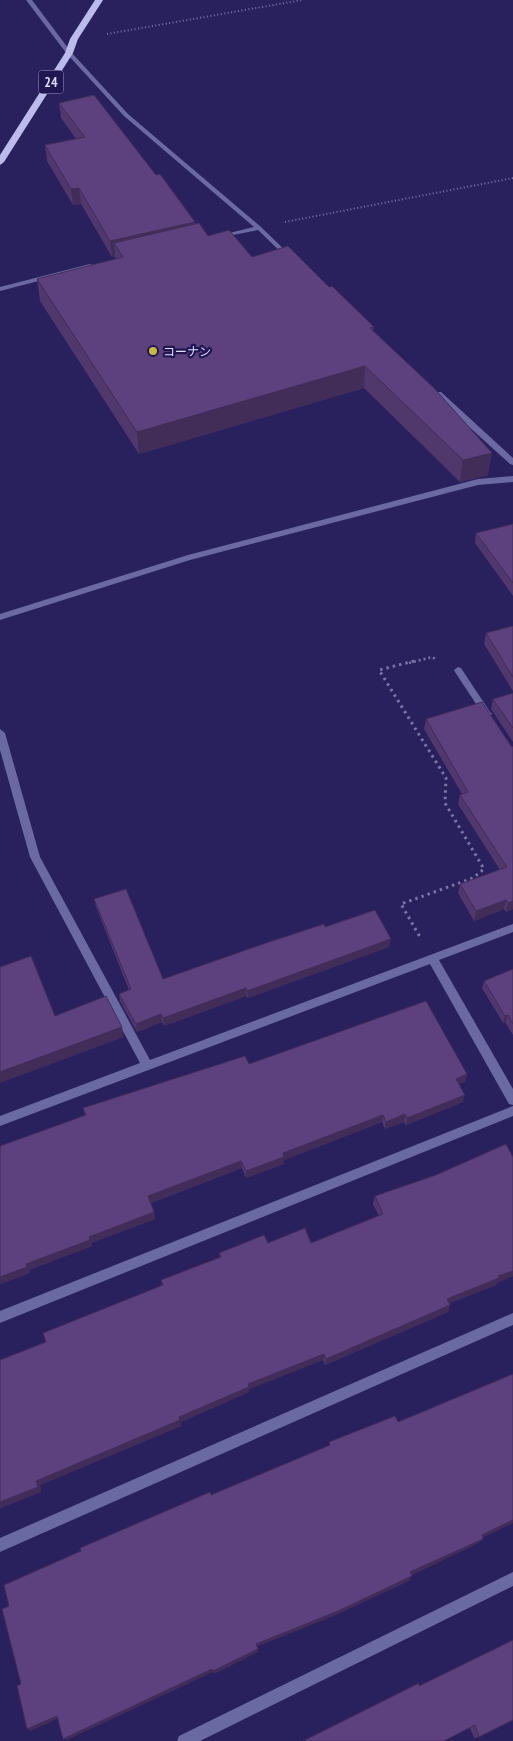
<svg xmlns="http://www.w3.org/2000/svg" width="513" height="1741" font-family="'PT Sans Narrow','Noto Sans JP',sans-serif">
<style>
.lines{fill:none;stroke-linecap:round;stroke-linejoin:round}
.path-far2{stroke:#7975a4;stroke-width:2;stroke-dasharray:1 2.5;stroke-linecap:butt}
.path-far1{stroke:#7975a4;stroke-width:2.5;stroke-dasharray:2 3;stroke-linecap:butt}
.path{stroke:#7975a4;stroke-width:3;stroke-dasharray:2.5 4;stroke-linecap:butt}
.minor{fill:#6a69a1;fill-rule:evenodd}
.trunk{fill:#bcbcec;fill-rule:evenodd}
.wall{fill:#50376c}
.shaded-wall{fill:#412d58}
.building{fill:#5d407e;stroke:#412d58}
.poi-dot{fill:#c7bb3c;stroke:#201651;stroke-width:2}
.labels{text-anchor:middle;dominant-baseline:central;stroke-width:4.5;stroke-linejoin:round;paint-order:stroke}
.far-poi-label{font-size:12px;fill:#dddefc;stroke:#201651;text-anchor:start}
.shield{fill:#201651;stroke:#a4a2c9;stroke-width:1}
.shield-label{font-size:14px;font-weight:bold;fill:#dddefc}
</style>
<rect width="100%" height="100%" fill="#29215d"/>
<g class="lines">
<path class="path-far2" d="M107 34 302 0
M285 222 513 178"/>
<path class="path-far1" d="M409 663 432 657 437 660"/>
<path class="path" d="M414 661 379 670 446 778 445 803 484 869 473 878 401 904 420 937"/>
<path class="minor" d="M26 0H32L71 52 128 114 261 227 291 256V258H287L258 230 217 238V236L254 227 124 116 67 54Z
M90 264 92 265V267L0 291V287Z
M435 392H441L513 458V465L510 464 435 396Z
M513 476V482L478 485 190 560 0 620V614L188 555 478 479Z
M458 667 461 668 490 712 492 714 490 716H484L455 672 454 670Z
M0 729 5 733 40 857 150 1060 513 924V932L439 960 513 1089V1105L509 1104 430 964 0 1126V1116L140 1063 30 857 0 750Z
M513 1106V1116L0 1323V1311Z
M513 1313V1325L0 1552V1538Z
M513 1572V1586L200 1741H177L179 1736Z"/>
<path class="trunk" d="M95 0H103L78 39 73 53 4 162 0 165V155L65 53 70 39Z"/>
</g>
<path class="wall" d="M59 103 208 236 252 257 329 287 374 327 373 331 488 475 460 482 364 388 139 454 40 301 37 279 116 259 115 257H112L81 204 73 205 47 161 45 145 76 139 61 118Z
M513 524V596L475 543 476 533Z
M513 626V691L484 644 486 633Z
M513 693V742L491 709 493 699Z
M426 719 511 746 513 909 506 912 504 909 474 921 458 893 460 884 500 870 458 804 460 795 462 794 424 729Z
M94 899 163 979 325 927 389 947 248 998 246 996 164 1026 162 1022 137 1032 120 1001 119 994 129 990 96 907Z
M513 969V1035L505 1022 503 1023 482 988 484 981Z
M249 1064 467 1074 465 1082 459 1084 463 1102 406 1125 404 1122 385 1129 382 1122 284 1160V1164L246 1178 242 1168 151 1203 154 1212 155 1219 91 1243 92 1246 29 1270 30 1273 0 1284V1146L85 1116 83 1108Z
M513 1157V1276L497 1283 496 1285 450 1303V1305L448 1312 325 1365 323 1360 249 1389V1392L181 1422V1426L40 1485 41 1492 0 1508V1360L46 1342 162 1285 161 1280 220 1257 219 1253 268 1243H311L379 1216 373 1204 375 1196Z
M513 1640 479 1737 474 1738 470 1728 419 1686Z"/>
<path class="shaded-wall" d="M79 188 81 204 73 205 71 189Z
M195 222V238L114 243 115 257H112L110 241Z
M365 366 364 388 139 454 137 432Z
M492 453 488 475 460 482 463 460Z
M506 900 504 909 474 921 476 911Z
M513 901V909L506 912 508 903Z
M391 939 389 947 248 998 247 991Z
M246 988V996L164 1026 163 1018Z
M161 1014 162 1022 137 1032 136 1024Z
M508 1015 505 1022 503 1023 505 1016Z
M122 1027 124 1037 0 1083V1072Z
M467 1074 465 1082 454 1086 456 1079Z
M465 1095 463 1102 406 1125 407 1118Z
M405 1114 404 1122 385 1129 386 1122Z
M383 1115 382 1122 284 1160V1164L246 1178V1171L283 1153Z
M241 1161 242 1168 150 1203 148 1196Z
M154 1212 155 1219 91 1243 92 1246 29 1270 30 1273 0 1284V1277L26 1264 89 1237Z
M513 1271V1276L497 1283 496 1285 445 1305 447 1299 498 1276Z
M450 1305 448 1312 325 1365 326 1359Z
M324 1354 323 1360 249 1389V1392L181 1422V1426L40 1485 41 1492 0 1508V1502L36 1481 179 1417 248 1384Z
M513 1520V1523L478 1540 482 1535Z
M483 1539 479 1543 408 1577 410 1572Z
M412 1576 409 1581 336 1615 256 1647V1644Z
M258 1649V1652L214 1674 213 1671Z
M212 1669 213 1672 67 1740 63 1739Z
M57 1716 61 1717 31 1731 27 1729Z"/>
<path class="building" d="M94 95 156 175 160 174 195 222 110 241 79 188 71 189 45 145 85 137 59 103Z
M199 223 208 236 229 230 252 257 288 246 329 287 332 286 374 327 370 328 434 388 492 453 463 460 365 366 137 432 37 279 123 257 114 243Z
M513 524V583L476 533Z
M513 626V677L486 633Z
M513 693V728L493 699Z
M482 702 511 746 513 747V901L508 903 506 900 476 911 460 884 507 867 460 795 468 792 426 719Z
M126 889 163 979 266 943 324 924 325 927 375 910 391 939 247 991 246 988 163 1018 161 1014 136 1024 119 994 131 989 94 899Z
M31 956 55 1016 106 996 122 1027 0 1072V967Z
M513 969V1024L508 1015 505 1016 484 981Z
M426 1001 467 1074 456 1079 465 1095 407 1118 405 1114 386 1122 383 1115 283 1153 284 1157 246 1171 241 1161 148 1196 154 1212 89 1237 90 1240 26 1264 27 1267 0 1277V1146L86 1115 83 1108 245 1056 249 1064Z
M506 1144 513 1157V1271L498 1276 499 1278 447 1299 450 1305 326 1359 324 1354 248 1384 249 1387 179 1417 180 1420 36 1481 38 1487 0 1502V1360L46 1342 43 1333 163 1285 161 1280 221 1257 219 1253 264 1235 268 1243 305 1228 311 1243 383 1214 375 1196 436 1175Z
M513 1374V1520L482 1535 483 1539 410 1572 412 1576 338 1611 256 1644 258 1649 213 1671 212 1669 63 1739 57 1716 27 1729 17 1686 21 1684 2 1609 9 1606 4 1585 81 1551 80 1548 210 1492 211 1495 330 1445 329 1442 395 1416 398 1422Z
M513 1640V1720L479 1737 475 1725 444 1741H303L419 1683V1686Z"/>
<circle class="poi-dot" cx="153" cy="351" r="5"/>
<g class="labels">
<g class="far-poi-label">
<text x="163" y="351">コーナン</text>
</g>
<rect class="shield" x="38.5" y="70.5" width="25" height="23" rx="4"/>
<g class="shield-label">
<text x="51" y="82">24</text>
</g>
</g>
</svg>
